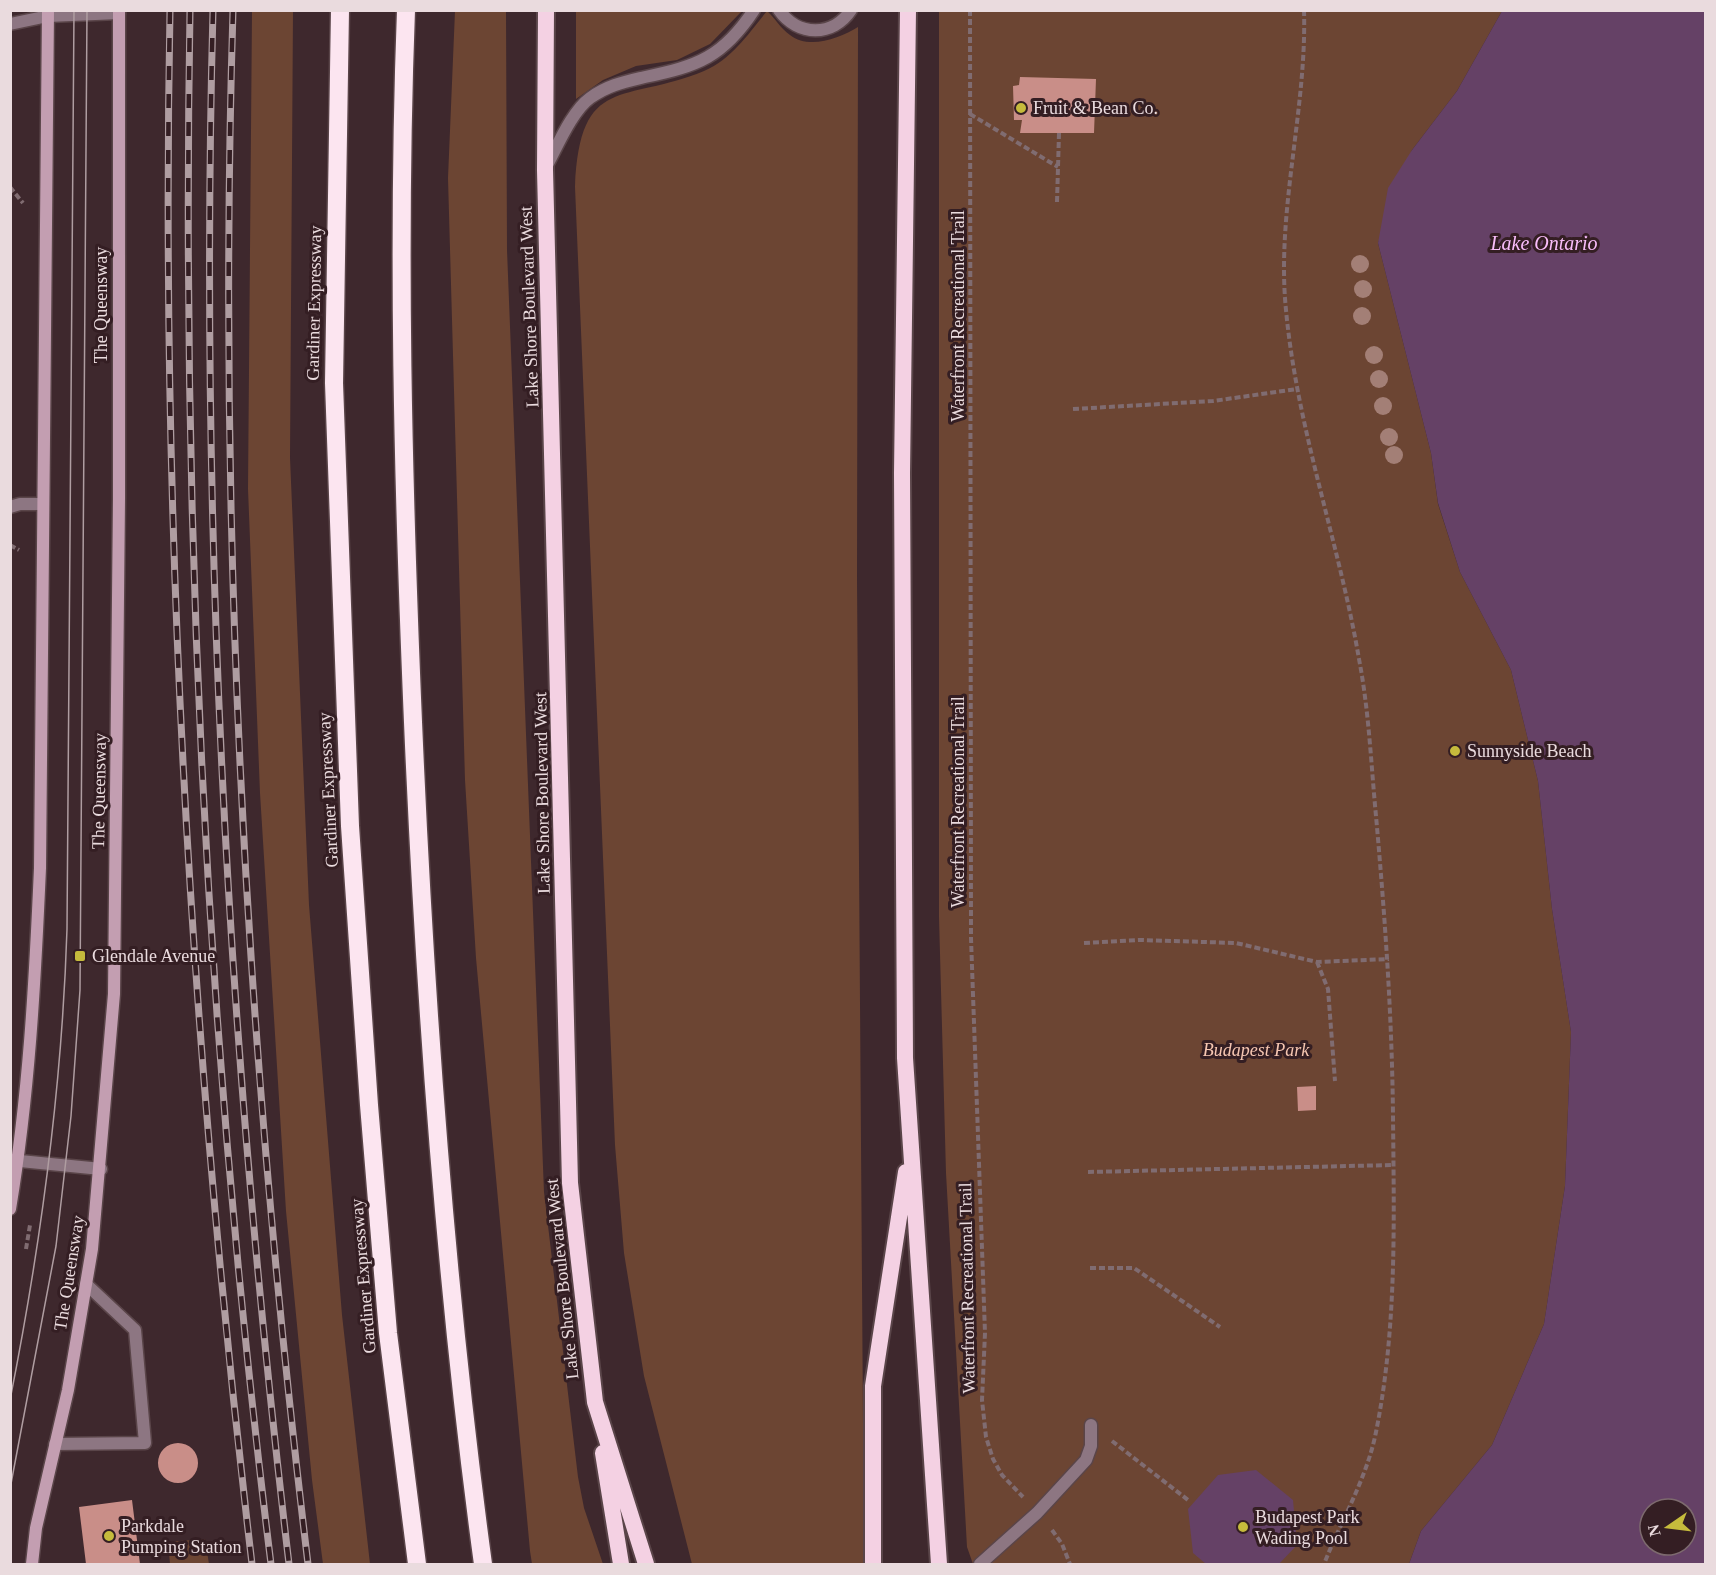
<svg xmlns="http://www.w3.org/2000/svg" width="1716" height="1575" font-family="'Times New Roman',serif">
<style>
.green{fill:#6c4533}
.water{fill:#654166;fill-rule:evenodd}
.building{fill:#c98e88}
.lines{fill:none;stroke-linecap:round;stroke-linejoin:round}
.service-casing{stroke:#5a4549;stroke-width:15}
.minor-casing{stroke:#5a4549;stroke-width:15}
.secondary-casing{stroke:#5a4549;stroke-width:15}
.trunk-casing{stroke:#5a4549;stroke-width:20}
.motorway-casing{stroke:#5a4549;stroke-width:21}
.path{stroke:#806c71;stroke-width:4;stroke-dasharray:6 3;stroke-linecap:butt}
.service{stroke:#8d7682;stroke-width:12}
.minor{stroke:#8d7682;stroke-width:12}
.secondary{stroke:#c39eb1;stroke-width:12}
.trunk{stroke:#f4d1e3;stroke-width:16}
.motorway{stroke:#fce5f0;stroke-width:18}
.tram{stroke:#af9da1;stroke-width:1.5}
.rail-casing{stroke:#af9da1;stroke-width:7}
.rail{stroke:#341e23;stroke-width:4.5;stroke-dasharray:14;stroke-linecap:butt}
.tree{fill:#a37f76}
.poi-dot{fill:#c6bb3c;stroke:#341e23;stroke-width:2}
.labels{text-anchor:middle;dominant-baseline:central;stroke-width:6;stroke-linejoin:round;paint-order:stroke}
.poi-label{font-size:18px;fill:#eadbde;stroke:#341e23;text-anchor:start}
.street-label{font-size:18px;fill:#eadbde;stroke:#341e23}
.park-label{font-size:18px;font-style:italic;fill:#f6c6b1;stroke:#341e23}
.water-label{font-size:20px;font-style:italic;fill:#f9bdfa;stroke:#341e23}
</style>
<rect width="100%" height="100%" fill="#3e282d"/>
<path class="green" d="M252 11H293L290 458 309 905 342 1315 370 1564H323L312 1480 286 1211 260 793 248 489Z
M455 11H506L507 250 544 1192 578 1477 584 1508 603 1564H532L530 1551 476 958 465 780 448 178Z
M576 11V10L742 11 710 44 677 60 636 66 603 80 576 99Z
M767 11C775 18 780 28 790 35 809 50 840 38 858 27L857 579 864 1564H692L644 1376 624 1253 615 1145 575 187C580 73 624 104 704 71 732 59 749 33 767 11Z
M939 11H1502L1457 91 1412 150 1378 243 1431 453 1438 504 1460 572 1511 670 1538 781 1552 909 1571 1032 1565 1186 1544 1324 1492 1445 1421 1531 1409 1564H973L967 1547 946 1173 939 917Z
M205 1539 209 1564H170L168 1542Z"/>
<path class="water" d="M1502 11H1705V1564H1409L1421 1531 1492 1445 1544 1324 1565 1186 1571 1032 1552 909 1538 781 1511 670 1460 572 1438 503 1431 453 1378 243 1388 188 1412 150 1457 91ZM1650 1509H1686V1545H1650Z
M1256 1470 1293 1500 1297 1545 1279 1564H1206L1193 1553 1188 1509 1218 1475Z"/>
<path class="building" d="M1020 77 1096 79 1094 133H1020L1022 120H1014L1013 86 1019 85Z
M1316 1086V1110L1298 1111 1297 1087Z
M158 1463a20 20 0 1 1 40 0a20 20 0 1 1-40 0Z
M132 1500 140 1564H86L79 1507Z"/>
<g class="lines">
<defs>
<path id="service" d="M779 10C798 37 833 37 851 10
M546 167C557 147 572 111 590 98 608 85 624 82 645 77 698 66 723 57 754 10
M10 507 20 504H43
M55 1444 145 1443 135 1330 86 1284
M980 1564 1037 1513 1086 1460 1091 1446V1425"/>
<path id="minor" d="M10 24 48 16 119 13
M10 1160 101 1169"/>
<path id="secondary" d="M10 1209C29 1095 35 982 40 868L48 10
M32 1564 36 1528 68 1390 92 1249 114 994 119 499V10"/>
<path id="trunk" d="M546 10 545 170 570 1183 595 1402 646 1564
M908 10 902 473 905 1058 939 1564
M603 1453 621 1564
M873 1564V1386L906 1172"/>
<path id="motorway" d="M340 10 334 383 350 826 369 1105 388 1333 417 1564
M406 10C397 248 403 485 413 722 425 1004 445 1285 483 1564"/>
</defs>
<use href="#service" class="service-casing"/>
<use href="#minor" class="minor-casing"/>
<use href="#secondary" class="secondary-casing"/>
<use href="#trunk" class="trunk-casing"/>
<use href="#motorway" class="motorway-casing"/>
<path class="path" d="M970 10 971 938 985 1333 982 1400 986 1437 993 1459 1002 1475 1023 1497
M1304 10C1307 110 1276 211 1286 310 1297 429 1339 542 1359 659 1369 711 1371 764 1376 816 1385 917 1392 1016 1393 1116 1394 1222 1397 1328 1376 1432 1367 1478 1341 1521 1324 1564
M970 114 1058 167
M10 187 23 203
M1057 202 1059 133
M1073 409 1213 401 1297 389
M10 545 19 550
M1084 943 1140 940 1236 943 1317 962 1389 959
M1317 962 1328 989 1335 1081
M1088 1172 1393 1165
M26 1249 30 1225
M1090 1268H1134L1220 1327
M1112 1441 1188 1500
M1052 1530 1062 1544 1070 1564"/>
<use href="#service" class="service"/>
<use href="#minor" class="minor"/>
<use href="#secondary" class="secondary"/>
<use href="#trunk" class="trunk"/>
<use href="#motorway" class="motorway"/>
<path class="tram" d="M10 1400C41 1244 62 1088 67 929L74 10
M10 1489 56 1246 71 1116 80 990 87 10"/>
<defs>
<path id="rail" d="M170 10C160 529 191 1049 252 1564
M190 10C181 529 207 1050 271 1564
M213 10C199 530 228 1049 289 1564
M233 10C217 529 246 1050 308 1564"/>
</defs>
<use href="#rail" class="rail-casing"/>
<use href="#rail" class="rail"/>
</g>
<g class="tree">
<circle cx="1360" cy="264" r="9"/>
<circle cx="1363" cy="289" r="9"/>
<circle cx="1362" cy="316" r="9"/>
<circle cx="1374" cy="355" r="9"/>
<circle cx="1379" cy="379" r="9"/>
<circle cx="1383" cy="406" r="9"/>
<circle cx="1389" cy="437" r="9"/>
<circle cx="1394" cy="455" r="9"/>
</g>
<g class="poi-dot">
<circle cx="1021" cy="108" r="6"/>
<circle cx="1455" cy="751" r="6"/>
<rect x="74" y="950" width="12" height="12" rx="3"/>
<circle cx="1243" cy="1527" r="6"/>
<circle cx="109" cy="1536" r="6"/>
</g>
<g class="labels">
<g class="poi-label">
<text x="1033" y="108">Fruit &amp; Bean Co.</text>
<text x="1467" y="751">Sunnyside Beach</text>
<text x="92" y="956">Glendale Avenue</text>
<text x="1255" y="1517">Budapest Park<tspan x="1255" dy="21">Wading Pool</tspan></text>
<text x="121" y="1526">Parkdale<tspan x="121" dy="21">Pumping Station</tspan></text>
</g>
<g class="street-label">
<text transform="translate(314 303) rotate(-89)">Gardiner Expressway</text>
<text transform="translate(101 305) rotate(-90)">The Queensway</text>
<text transform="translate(529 307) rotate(-92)">Lake Shore Boulevard West</text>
<text transform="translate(958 316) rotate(-90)">Waterfront Recreational Trail</text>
<text transform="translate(328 790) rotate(-93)">Gardiner Expressway</text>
<text transform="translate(99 791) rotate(-89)">The Queensway</text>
<text transform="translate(542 793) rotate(-91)">Lake Shore Boulevard West</text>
<text transform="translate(958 802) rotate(-90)">Waterfront Recreational Trail</text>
<text transform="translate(69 1273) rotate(-81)">The Queensway</text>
<text transform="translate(363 1276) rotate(-95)">Gardiner Expressway</text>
<text transform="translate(562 1279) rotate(-96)">Lake Shore Boulevard West</text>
<text transform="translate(967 1288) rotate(-91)">Waterfront Recreational Trail</text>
</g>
<g class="park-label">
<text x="1256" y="1050">Budapest Park</text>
</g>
<g class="water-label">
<text x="1544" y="243">Lake Ontario</text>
</g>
</g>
<rect width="1716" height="1575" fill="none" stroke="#eadbde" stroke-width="24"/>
<g transform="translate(1668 1527) rotate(256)"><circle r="28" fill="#341e23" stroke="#7d6a6e" stroke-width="1.5"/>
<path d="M0-4.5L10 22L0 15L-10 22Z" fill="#c6bb3c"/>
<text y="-9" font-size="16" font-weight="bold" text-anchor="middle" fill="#eadbde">N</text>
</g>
</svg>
